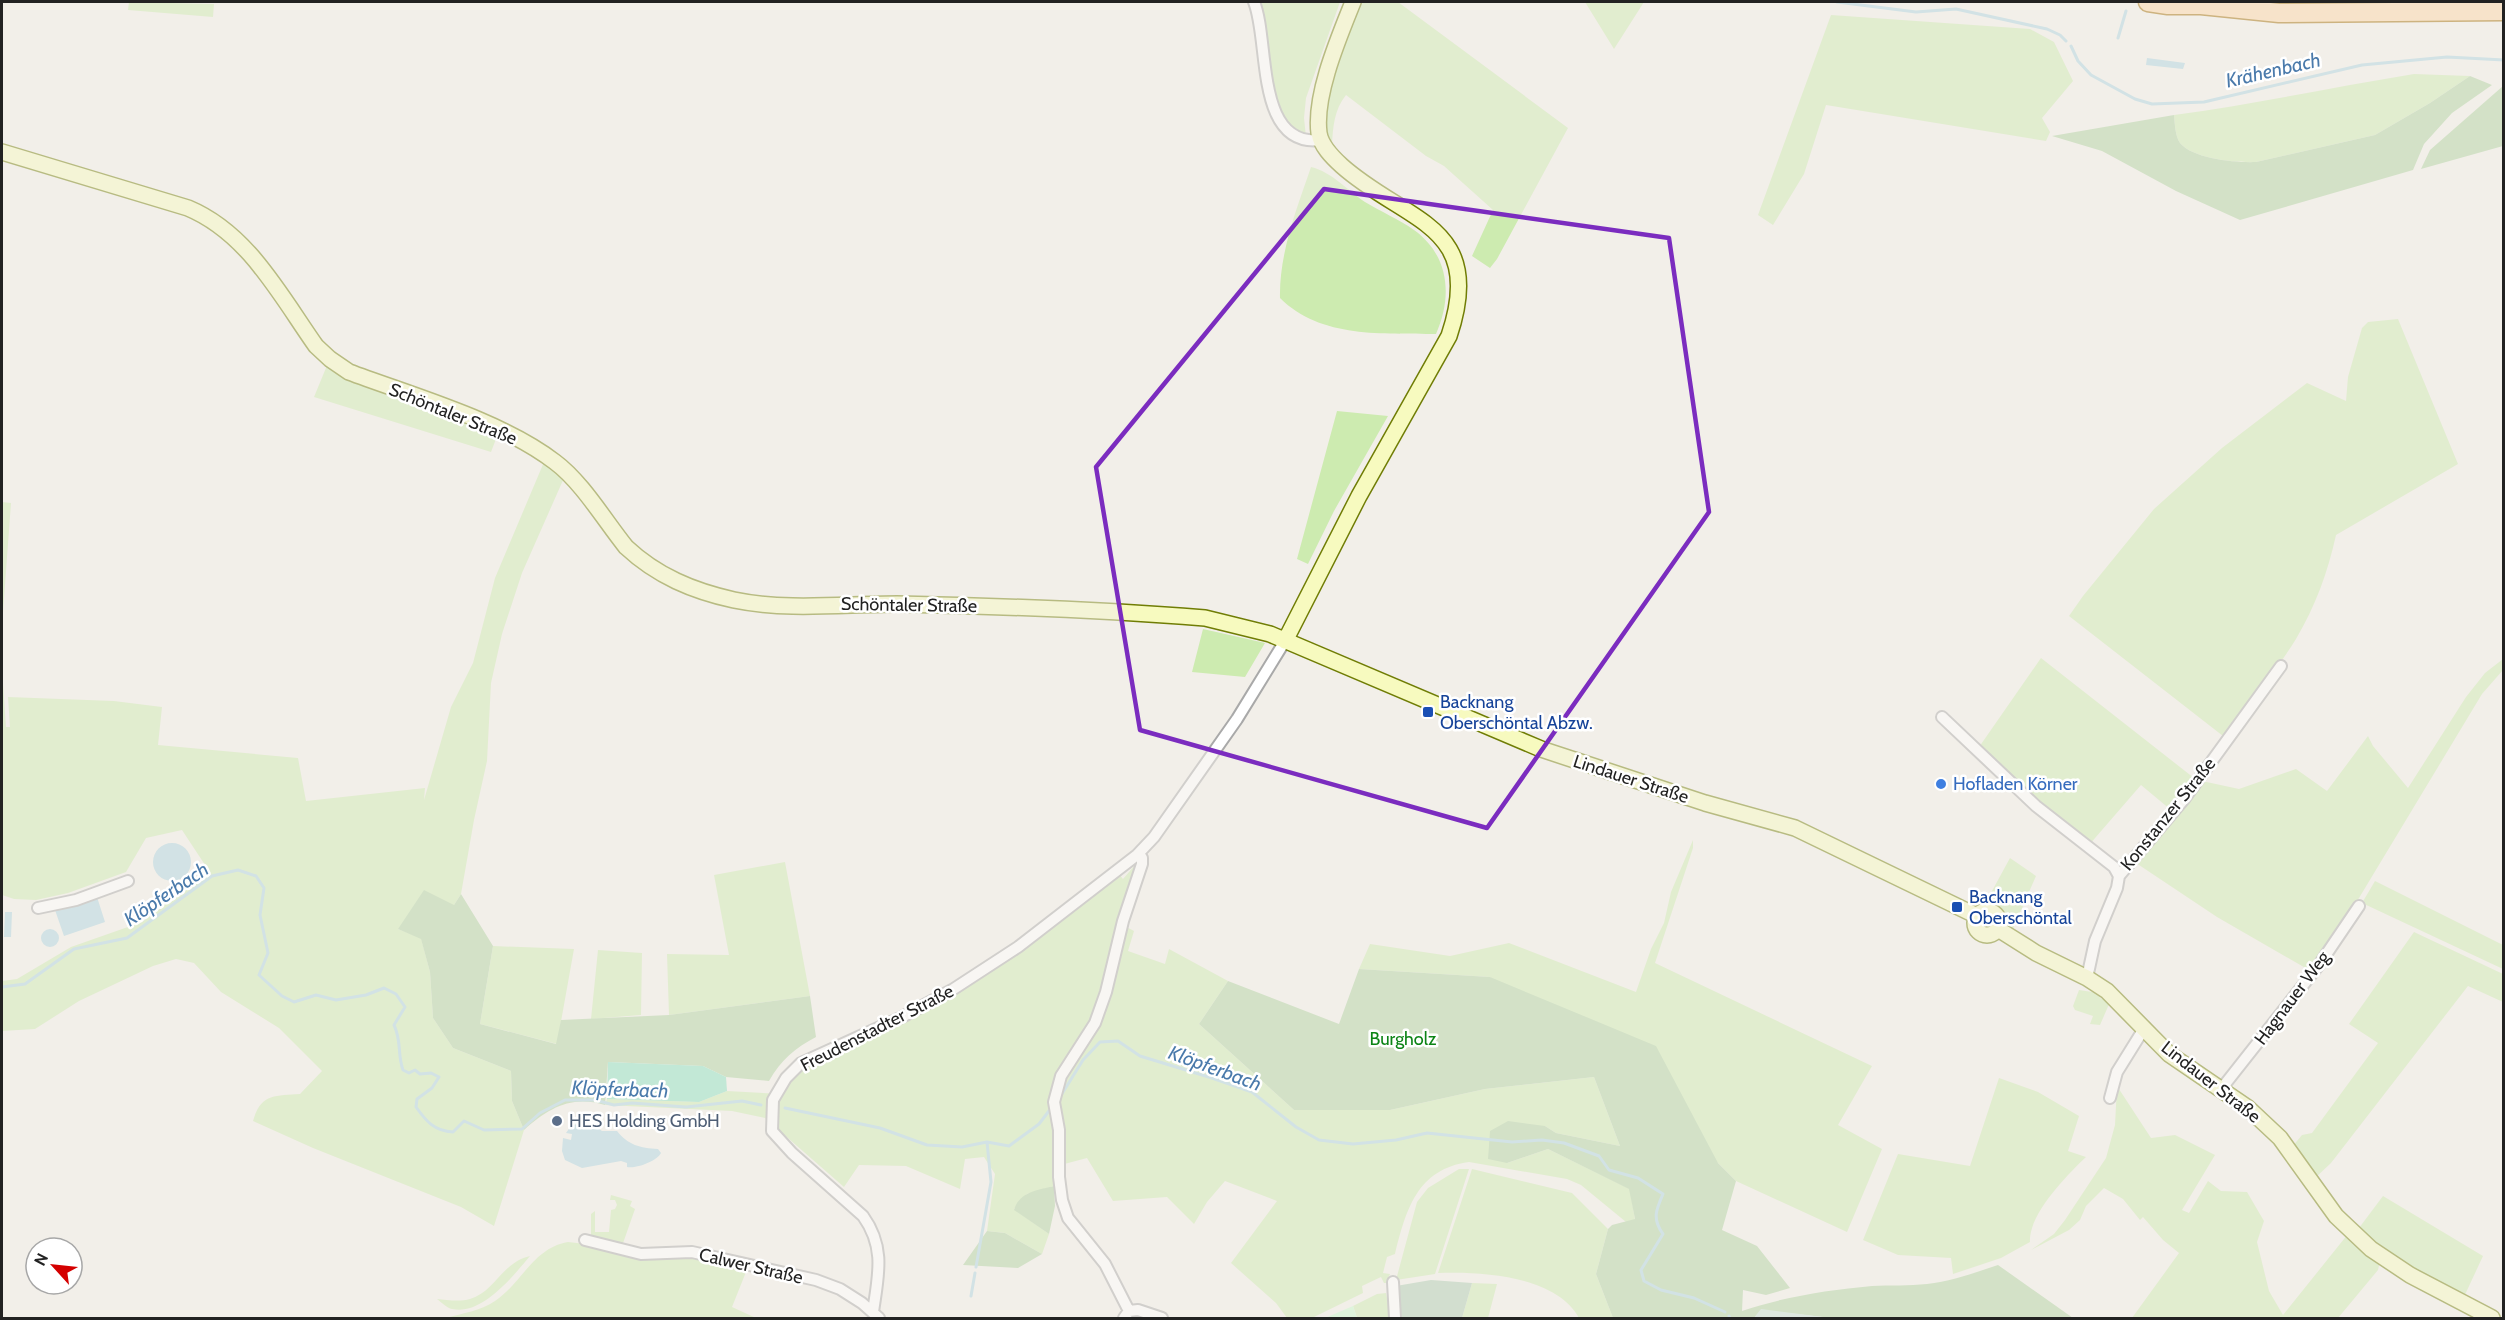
<svg xmlns="http://www.w3.org/2000/svg" width="2505" height="1320" font-family="Cabin,sans-serif">
<style>
.grass{fill:#cdebb0}
.forest{fill:#add19e}
.wetland{fill:#c6e0d4}
.cemetery{fill:#aacbaf}
.park{fill:#c8facc}
.pitch{fill:#88e0be}
.water{fill:#aad3df}
.lines{fill:none;stroke-linecap:round;stroke-linejoin:round}
.stream{stroke:#aad3df;stroke-width:3}
.street-casing{stroke:#a9a9a9;stroke-width:14}
.secondary-casing{stroke:#707d05;stroke-width:18}
.primary-casing{stroke:#a06b00;stroke-width:21}
.street{stroke:#fff;stroke-width:10}
.secondary{stroke:#f7fabf;stroke-width:15}
.primary{stroke:#fcd6a4;stroke-width:18}
.marked{fill:none;stroke:#7b2cbf;stroke-width:4.5;stroke-linejoin:round}
.transit-dot{fill:#1a4fb4;stroke:#fff;stroke-width:2}
.shop-dot{fill:#3f7fe0;stroke:#fff;stroke-width:2}
.service-dot{fill:#5c6f8a;stroke:#fff;stroke-width:2}
.labels{text-anchor:middle;dominant-baseline:central;stroke-width:5;stroke-linejoin:round;paint-order:stroke}
.street-label{font-size:18px;fill:#222;stroke:#fff}
.transit-label{font-size:18px;fill:#164399;stroke:#fff;text-anchor:start}
.shop-label{font-size:18px;fill:#366cbe;stroke:#fff;text-anchor:start}
.park-label{font-size:18px;fill:#0c8416;stroke:#fff}
.service-label{font-size:18px;fill:#4e5e75;stroke:#fff;text-anchor:start}
.water-label{font-size:20px;font-style:italic;fill:#4a7aab;stroke:#fff}
</style>
<rect width="100%" height="100%" fill="#f2efe9"/>
<path class="grass" d="M129 2 214 4 213 17 128 10Z
M1257 2H1340L1306 98 1304 118 1306 137 1293 130 1275 108Z
M1358 2H1398L1568 128 1497 259 1490 268 1472 256 1493 210 1444 166 1426 156 1346 95C1334 110 1333 127 1332 145L1324 136 1322 102Z
M1585 2H1644L1614 49Z
M1831 15 2030 29 2054 42 2073 81 2042 118 2050 132 2046 141 1826 105 1804 174 1773 225 1758 215Z
M2414 74 2470 76 2430 103 2375 135 2256 162C2237 163 2193 159 2180 143 2175 135 2175 125 2174 115 2255 104 2334 87 2414 74Z
M1311 167C1332 172 1347 190 1365 202 1381 212 1399 219 1414 230 1449 255 1453 296 1436 334 1384 333 1321 339 1280 298 1279 253 1297 208 1311 167Z
M2398 319 2458 464 2336 535C2328 572 2315 607 2296 639 2275 673 2247 705 2223 736L2069 616 2083 596 2154 509 2222 448 2307 383 2346 401 2348 377 2362 328 2368 322Z
M328 363 351 378 496 435V439L491 452 314 397Z
M1337 411 1388 416 1334 511 1308 564 1297 559Z
M544 462 564 478 522 573 502 634 491 683 487 761 474 820 461 894 454 905 398 929 421 938 430 972 433 1018 453 1048 511 1071 512 1101 524 1130 494 1226 461 1207 313 1148 253 1121C261 1093 275 1096 300 1094L322 1071 279 1028 221 992 194 963 176 959 153 966 79 1001 35 1029 2 1031V981L17 979 71 947 142 922 209 871 182 830 146 838 126 872 68 893 36 900 14 899 2 895V668L6 727H10L8 697 114 701 162 707 158 745 298 758 306 801 425 788 424 800 451 707 473 663 495 578Z
M2 502 11 503 2 626Z
M1203 629 1265 643 1245 677 1192 672Z
M2041 658 2194 778 2171 810 2141 785 2089 845 1977 750Z
M2503 659V670L2482 694 2356 903 2309 970 2217 917 2136 863 2165 831 2202 781 2239 789 2296 769 2327 791 2368 736 2373 746 2408 788 2466 697 2485 673Z
M1693 840V848L1655 963 1872 1066 1838 1125 1882 1149 1847 1232 1736 1181 1718 1163 1490 977 1359 969 1370 944 1450 956 1509 943 1636 992 1651 949 1664 923 1671 892Z
M2010 858 2036 876 2013 929 2001 908 1986 902Z
M785 862 810 996 669 1015 667 954 729 955 714 875Z
M1135 865 1137 868 1119 923 1134 931 1128 951 1165 964 1169 949 1228 981 1199 1024 1294 1110H1390L1485 1089 1594 1077 1620 1146 1556 1133 1545 1126 1507 1163 1548 1149 1630 1189 1635 1220 1626 1222 1581 1185 1567 1179 1469 1162C1417 1169 1406 1210 1395 1254L1387 1257 1383 1273 1390 1274 1386 1283H1384L1381 1277 1362 1286 1363 1293 1312 1318H1287L1276 1303 1231 1263 1277 1201 1225 1181 1207 1202 1194 1224 1167 1197 1113 1201 1087 1158 1053 1167 1054 1186 1027 1194 1014 1209 1049 1234 1042 1254 1005 1233 987 1231 995 1174 984 1157 965 1159 960 1189 906 1166 859 1165 844 1187 765 1118 732 1111 605 1105 607 1099 699 1102 727 1091 783 1094 790 1080 804 1067 1021 950 1119 874 1123 879Z
M2375 881 2503 945V969L2362 903Z
M2414 932 2503 974V1002L2468 986 2331 1163 2313 1180 2292 1147 2302 1135 2312 1133 2378 1043 2349 1024Z
M493 946 574 949 557 1044 480 1024Z
M598 950 642 953 641 1015 591 1019Z
M2079 990 2099 993 2100 998 2110 1002 2100 1025 2090 1024 2093 1016 2075 1010 2073 1006Z
M1999 1078 2038 1092 2079 1116 2068 1151 2086 1157C2067 1175 2028 1215 2030 1242L2001 1258 1953 1274 1951 1258 1898 1255 1863 1240 1898 1154 1970 1166Z
M2117 1086 2151 1138 2175 1135 2215 1155 2182 1210 2189 1213 2208 1181 2221 1191 2247 1192 2264 1221 2257 1242 2269 1291 2283 1315 2348 1234 2380 1261 2378 1270 2338 1318H2132L2179 1253 2163 1240 2143 1217 2140 1220 2123 1199 2104 1188 2086 1206 2080 1220 2069 1230 2031 1250 2054 1234 2065 1220 2106 1158 2115 1125Z
M1459 1169H1469L1435 1274 1396 1280 1417 1202 1428 1188Z
M1472 1169 1572 1193 1608 1229 1596 1274 1613 1318H1579C1557 1276 1481 1271 1438 1273Z
M611 1195 632 1201 630 1206 635 1209 622 1246 591 1237V1214L595 1211V1232H609L611 1210 615 1209 617 1205 615 1200H610Z
M2383 1196 2483 1256 2463 1299 2444 1290 2356 1232Z
M568 1242 692 1256 748 1267 732 1307 756 1318H446C463 1313 480 1311 495 1301 522 1283 533 1248 568 1242Z
M530 1256C514 1275 482 1316 452 1309 447 1308 441 1302 437 1299 447 1300 460 1302 470 1299 496 1291 501 1263 530 1256Z
M1472 1283 1497 1284 1488 1318H1462Z
M1386 1293 1391 1318H1357L1353 1306 1377 1294Z"/>
<path class="forest" d="M2470 76 2492 85 2452 113 2424 144 2413 170 2240 220 2176 191 2102 151 2052 136 2174 115C2175 125 2175 135 2180 143 2193 159 2237 163 2256 162L2375 135 2430 103Z
M2503 86V146L2421 169 2430 150Z
M424 890 454 905 461 894 493 946 480 1024 556 1044 561 1020 669 1015 810 996 816 1037C795 1048 781 1060 769 1081L726 1077 703 1066 608 1062 605 1105C571 1095 549 1108 524 1130L512 1101 511 1071 453 1048 433 1018 430 972 421 939 398 929Z
M1359 969 1490 977 1656 1046 1718 1163 1736 1181 1722 1230 1757 1246 1790 1288 1766 1295 1743 1290 1742 1311C1783 1297 1828 1290 1872 1286 1890 1285 1909 1286 1927 1284 1952 1281 1974 1273 1998 1265L2073 1318H1831L1761 1310 1754 1318H1613L1596 1274 1608 1229 1612 1225 1635 1219 1629 1189 1548 1149 1507 1163 1488 1159 1490 1131 1508 1121 1545 1126 1556 1133 1620 1146 1594 1077 1485 1089 1390 1110H1294L1199 1024 1228 981 1339 1024Z
M1054 1186 1055 1206 1049 1234 1014 1210C1019 1192 1038 1190 1054 1186Z
M987 1231 1005 1233 1042 1254 1018 1268 963 1265Z"/>
<path class="wetland" d="M1761 1309 1831 1318H1754Z"/>
<path class="cemetery" d="M1431 1280 1472 1283 1462 1318H1398L1396 1286Z"/>
<path class="park" d="M1353 1306 1357 1318H1325Z"/>
<path class="pitch" d="M608 1062 703 1066 726 1077 727 1091 699 1102 607 1099Z"/>
<path class="water" d="M2147 58 2185 63 2183 69 2146 65Z
M153 862a19 19 0 1 1 38 0a19 19 0 1 1-38 0Z
M97 897 105 922 64 936 55 910Z
M5 912H12L11 937H4Z
M41 938a9 9 0 1 1 18 0a9 9 0 1 1-18 0Z
M584 1122H589L602 1131H617C628 1145 640 1148 658 1149L661 1153C657 1161 636 1169 627 1167V1163L621 1161 582 1168 565 1160 562 1151 563 1138 571 1140 572 1134 566 1133 571 1126Z"/>
<g class="lines">
<path class="stream" d="M1837 2 1916 12 1956 9 2047 29 2060 35 2066 41
M2118 38 2126 11
M2071 46 2078 61 2091 75 2135 99 2152 104 2204 102 2362 65 2447 57 2504 60
M2 987 25 984 74 949 127 938 212 876 238 870 256 876 264 888 260 915 268 953 259 975 282 996 294 1002 316 995 336 1000 366 995 384 988 396 994 405 1007 394 1025C402 1042 397 1053 403 1070L409 1073 415 1070 420 1074 431 1073 439 1077 432 1088 417 1099 416 1107C426 1121 434 1131 453 1132L464 1121 484 1130 522 1129 540 1113 565 1100H595L614 1105 632 1103 686 1107 742 1101 761 1105
M1060 1097 1083 1060 1100 1042 1118 1041 1140 1056 1212 1078 1252 1092 1296 1127 1319 1140 1353 1144 1396 1140 1427 1133 1512 1142 1542 1140 1564 1143 1599 1156 1609 1170 1638 1178 1663 1194C1656 1210 1652 1219 1663 1234L1641 1270 1644 1281 1661 1290 1694 1298 1725 1312
M785 1108 880 1128 927 1145 962 1147 987 1142 1009 1146 1039 1124 1052 1107
M976 1267 991 1182 987 1142
M971 1296 975 1273
M1729 1316 1730 1318"/>
<defs>
<path id="street" d="M1254 2C1270 40 1254 148 1321 140
M1942 717 2036 806 2114 867 2119 876
M38 908 76 900 128 881
M2087 978 2095 941 2117 888 2119 876 2185 798 2281 666
M2222 1088 2319 965 2359 906
M2110 1098 2117 1072 2145 1027
M585 1240 641 1254 692 1252 816 1280 840 1289 862 1303 879 1318
M1393 1282 1395 1318
M1129 1311 1105 1264 1068 1218 1062 1200 1059 1177V1130L1054 1102 1061 1076 1095 1023 1106 992 1123 921 1142 864V858L1139 854
M873 1312C878 1276 886 1248 863 1216L792 1153 772 1131 773 1100 786 1078 801 1063 902 1017 952 990 1018 947 1137 855 1154 837 1237 719 1285 641
M1124 1318 1129 1311 1138 1310 1162 1318"/>
<path id="secondary" d="M2 152 188 208C248 233 280 295 316 346L330 359 349 372C413 396 502 421 555 462 582 482 605 521 626 547 657 576 693 591 734 600 787 611 844 604 897 604 1000 606 1103 610 1205 618L1270 634 1541 749 1705 803 1795 828 1977 916
M1285 641 1359 496 1449 336C1487 224 1406 223 1342 166 1332 157 1321 146 1319 133 1314 95 1339 37 1353 2
M1975 923a12 12 0 1 1 24 0a12 12 0 1 1-24 0Z
M1998 929 2036 953 2087 978 2107 991 2169 1054 2248 1108 2280 1138 2336 1216 2371 1249 2410 1275 2492 1318"/>
<path id="primary" d="M2148 2 2168 5H2201L2279 13 2504 11"/>
</defs>
<use href="#street" class="street-casing"/>
<use href="#secondary" class="secondary-casing"/>
<use href="#primary" class="primary-casing"/>
<use href="#street" class="street"/>
<use href="#secondary" class="secondary"/>
<use href="#primary" class="primary"/>
</g>
<path d="M0 0H2505V1320H0ZM1324 189 1669 238 1709 512 1487 828 1140 730 1096 467Z" fill="#f2efe9" fill-opacity=".55" fill-rule="evenodd"/>
<path class="marked" d="M1324 189 1669 238 1709 512 1487 828 1140 730 1096 467Z"/>
<g class="transit-dot">
<rect x="1422" y="706" width="12" height="12" rx="3"/>
<rect x="1951" y="901" width="12" height="12" rx="3"/>
</g>
<circle class="shop-dot" cx="1941" cy="784" r="6"/>
<circle class="service-dot" cx="557" cy="1121" r="6"/>
<g class="labels">
<g class="street-label">
<text transform="translate(453 414) rotate(22)">Schöntaler Straße</text>
<text transform="translate(909 605) rotate(1)">Schöntaler Straße</text>
<text transform="translate(1631 779) rotate(18)">Lindauer Straße</text>
<text transform="translate(2168 814) rotate(-51)">Konstanzer Straße</text>
<text transform="translate(2292 998) rotate(-53)">Hagnauer Weg</text>
<text transform="translate(877 1028) rotate(-27)">Freudenstadter Straße</text>
<text transform="translate(2211 1082) rotate(38)">Lindauer Straße</text>
<text transform="translate(751 1266) rotate(13)">Calwer Straße</text>
</g>
<g class="transit-label">
<text x="1440" y="702">Backnang<tspan x="1440" dy="21">Oberschöntal Abzw.</tspan></text>
<text x="1969" y="897">Backnang<tspan x="1969" dy="21">Oberschöntal</tspan></text>
</g>
<g class="shop-label">
<text x="1953" y="784">Hofladen Körner</text>
</g>
<g class="park-label">
<text x="1403" y="1039">Burgholz</text>
</g>
<g class="service-label">
<text x="569" y="1121">HES Holding GmbH</text>
</g>
<g class="water-label">
<text transform="translate(2273 70) rotate(-13)">Krähenbach</text>
<text transform="translate(166 894) rotate(-34)">Klöpferbach</text>
<text transform="translate(1215 1068) rotate(20)">Klöpferbach</text>
<text transform="translate(620 1089) rotate(2)">Klöpferbach</text>
</g>
</g>
<rect width="2505" height="1320" fill="none" stroke="#222222" stroke-width="6"/>
<g transform="translate(54 1266) rotate(297)"><circle r="28" fill="#ffffff" stroke="#a7a7a7" stroke-width="1.5"/>
<path d="M0-4.5L10 22L0 15L-10 22Z" fill="#d40000"/>
<text y="-9" font-size="16" font-weight="bold" text-anchor="middle" fill="#222222">N</text>
</g>
</svg>
